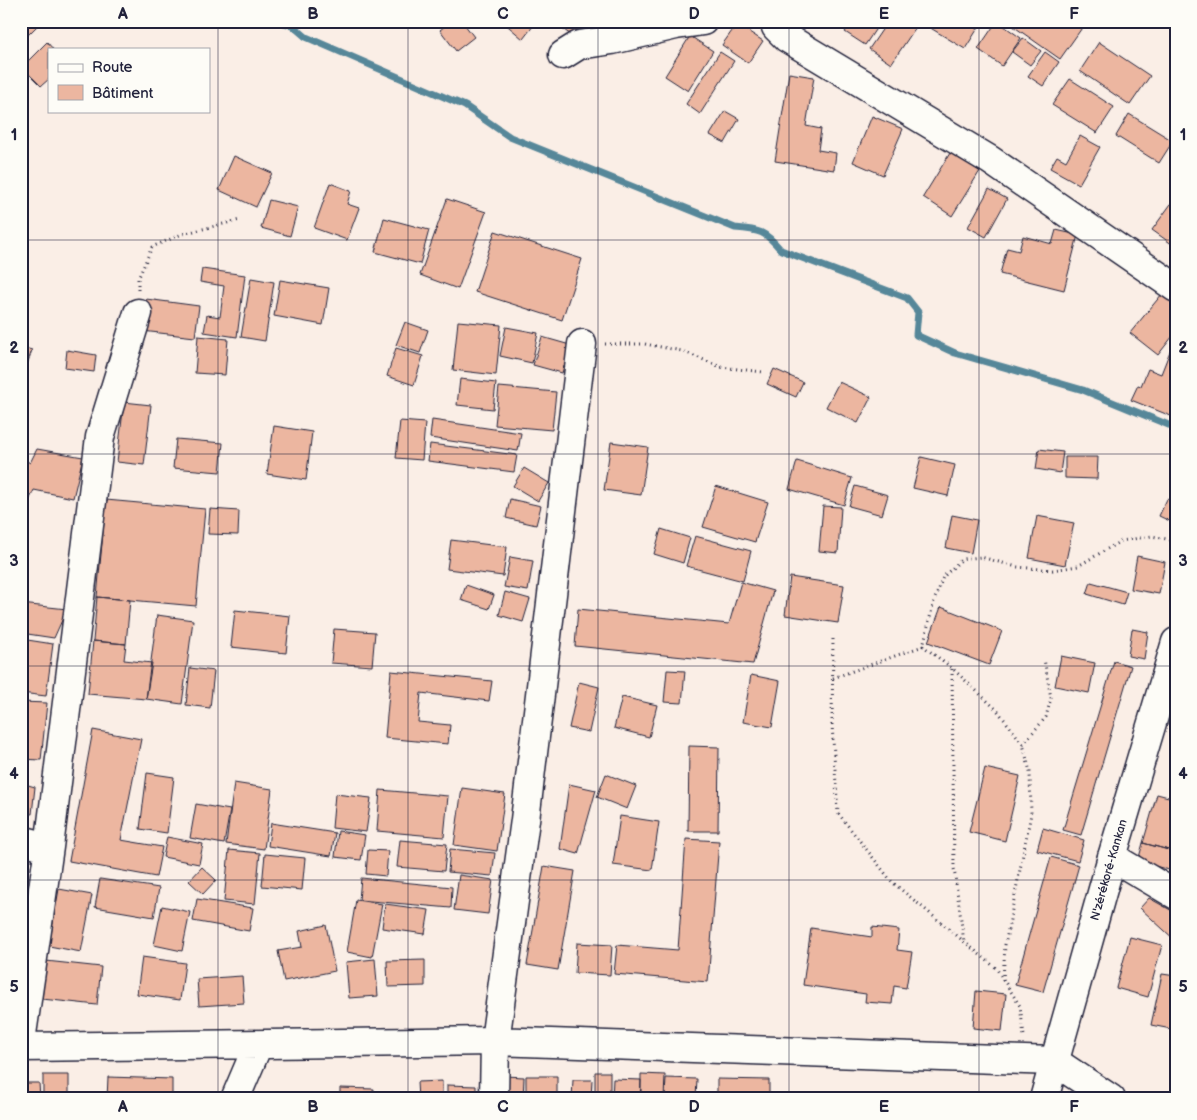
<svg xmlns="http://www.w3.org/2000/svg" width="1197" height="1120" font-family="'Balsamiq Sans',sans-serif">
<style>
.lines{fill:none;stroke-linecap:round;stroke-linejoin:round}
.stream{stroke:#578799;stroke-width:7}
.building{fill:#ecb6a0;stroke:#22223b}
.minor-casing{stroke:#22223b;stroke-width:31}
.highway-casing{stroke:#22223b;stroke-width:31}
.path{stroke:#22223b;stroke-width:3;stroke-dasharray:1 4;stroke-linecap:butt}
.minor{stroke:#fdfcf7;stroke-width:28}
.highway{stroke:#fdfcf7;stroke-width:28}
.grid{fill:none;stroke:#22223b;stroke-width:1;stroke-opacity:0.55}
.labels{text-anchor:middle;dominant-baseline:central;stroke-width:4;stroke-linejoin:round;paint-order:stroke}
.street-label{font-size:12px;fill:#22223b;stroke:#fdfcf7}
.neatline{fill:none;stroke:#22223b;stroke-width:2}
.grid-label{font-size:16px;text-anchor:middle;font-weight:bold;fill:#22223b}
</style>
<rect width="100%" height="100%" fill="#faeee6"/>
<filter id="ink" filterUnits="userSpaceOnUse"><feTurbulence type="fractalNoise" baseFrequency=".02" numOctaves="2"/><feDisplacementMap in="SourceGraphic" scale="10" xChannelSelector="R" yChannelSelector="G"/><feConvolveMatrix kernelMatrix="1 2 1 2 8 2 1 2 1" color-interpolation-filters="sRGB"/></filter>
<g filter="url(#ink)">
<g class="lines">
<path class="stream" d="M277 21 292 25 306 37 465 106 510 137 735 228C760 230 765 231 781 250L907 298 918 312 916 335 955 353 1083 390 1176 428"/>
</g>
<path class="building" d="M21 21 41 22 21 42Z
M451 21H462L474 37 456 51 440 30Z
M502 21H537L523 39Z
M559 21H582L573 36 556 25Z
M852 21H881L865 45 845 32Z
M888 21H920L891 64 869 49Z
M926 21H974L980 25 965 49 924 24Z
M997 21 1021 38 1002 66 978 49Z
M1016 21H1078L1084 25 1060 59 1013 26Z
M737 24 763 41 748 63 722 45Z
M690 36 713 51 688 91 665 76Z
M1023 38 1041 51 1030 65 1012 52Z
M47 42 53 49H49V79L41 86 22 67Z
M1099 42 1150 76 1130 105 1080 71Z
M720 52 734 61 700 114 686 104Z
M1045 52 1059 62 1043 86 1028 76Z
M789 73 814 77 806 126 821 129 818 150 836 153 834 170 775 161Z
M1070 79 1114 107 1097 133 1052 105Z
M725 111 739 119 725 143 710 135Z
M1129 114 1173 141 1159 163 1116 136Z
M872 116 903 129 883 175 853 162Z
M1080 136 1100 147 1079 184 1050 168 1057 156 1066 161Z
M950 153 980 171 952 216 923 197Z
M234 156 272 173 256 207 219 190Z
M330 183 351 191 347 204 359 208 347 240 314 228Z
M989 189 1007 199 986 237 968 227Z
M1176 197V247L1152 230Z
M447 199 486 212 458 289 420 275Z
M269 200 298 207 290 236 261 228Z
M384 218 429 230 420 264 375 252Z
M1056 230 1078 235 1064 290 1000 274 1007 248 1019 251 1023 236 1052 244Z
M495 231 582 259 562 320 475 292Z
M202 269 245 275 237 337 204 332 207 315 220 317 224 286 200 282Z
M251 278 274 282 265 341 241 337Z
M280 280 329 288 323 325 274 316Z
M1162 294 1176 305V332L1158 355 1130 333Z
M146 299 199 306 195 337 142 331Z
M458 321 501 325 496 375 453 370Z
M405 322 428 330 420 353 396 345Z
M506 327 538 333 532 363 500 356Z
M198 336 228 339 225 375 195 373Z
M542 337 570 345 562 373 533 365Z
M1174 341H1176V418L1131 400 1138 385 1141 386 1148 369 1161 374Z
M21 347 32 350 21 382Z
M396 348 423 356 414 385 387 376Z
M67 350 96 355 94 372 65 368Z
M774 369 803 382 796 397 767 384Z
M460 379 496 383 493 409 457 405Z
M839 382 871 397 858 423 826 407Z
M499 387 556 392 552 430 495 425Z
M124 402 151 405 144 465 117 462Z
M432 420 521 433 518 451 430 438Z
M400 421 425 423 422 460 396 458Z
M274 426 312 432 306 480 267 474Z
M176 439 223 443 220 472 173 468Z
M611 442 648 447 641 495 604 490Z
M430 444 517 455 514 472 428 461Z
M37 449 83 457 73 498 34 490 21 518V457L30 463Z
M1039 449 1063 452 1060 473 1036 469Z
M921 457 955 465 948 496 913 488Z
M1065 457H1098L1097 479 1065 478Z
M797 461 852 478 844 505 789 489Z
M524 468 549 483 538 501 513 486Z
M716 486 768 502 755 542 703 527Z
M855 486 888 495 882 515 849 506Z
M510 499 541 506 536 525 506 518Z
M1167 499 1176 504V524L1159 516Z
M106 500 205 509 196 606 97 597Z
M823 506 841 507 838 553 819 551Z
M210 509 239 511 238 535 208 534Z
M952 515 977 520 971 553 946 548Z
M1037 516 1074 523 1065 565 1029 558Z
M661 529 690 538 683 563 654 554Z
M695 536 751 551 743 581 686 566Z
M451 540 507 547 503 576 447 569Z
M1137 556 1165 562 1159 594 1131 589Z
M510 557 533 561 528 591 504 587Z
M790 577 844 585 838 623 785 615Z
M741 582 773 591 753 664 575 646 578 609 729 624Z
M1091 582 1127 592 1123 605 1087 594Z
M466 585 494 595 489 609 461 600Z
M505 592 530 599 523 622 499 615Z
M97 597 130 600 126 644 93 641Z
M21 604 67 609 54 638 21 633Z
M941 607 1002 631 989 665 928 642Z
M235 610 290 616 286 653 231 647Z
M157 615 193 620 182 704 146 699Z
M334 629 375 632 372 666 331 663Z
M1132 629 1148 632 1144 659 1128 656Z
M21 639 53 644 46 696 21 693Z
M93 641 126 644 124 660 152 663 146 699 88 694Z
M1061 656 1095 663 1089 693 1055 686Z
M1114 661 1131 666 1081 835 1063 830Z
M190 668 214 671 210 708 186 705Z
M667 670 685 671 682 703 664 702Z
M391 671 492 681 489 701 421 693 418 722 450 725 448 744 385 738Z
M751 675 780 681 772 727 743 722Z
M579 682 599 687 589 732 569 728Z
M622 697 657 705 649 737 614 728Z
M21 702 47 703 41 760 21 759Z
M93 730 141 739 121 840 162 847 156 877 69 861Z
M689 746 719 747 718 831H688Z
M985 768 1020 776 1005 841 969 832Z
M147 773 174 777 167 833 140 829Z
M606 774 636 786 627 809 597 797Z
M21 783 35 787 32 814 21 813Z
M234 783 272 789 264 849 226 844Z
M569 784 596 790 578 854 560 849Z
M462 788 505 794 497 851 454 845Z
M380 790 448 796 444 837 377 831Z
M335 794 371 798 366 832 332 828Z
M1157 794 1176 799V852L1143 843Z
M196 804 230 810 224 844 190 838Z
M620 816 659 822 652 870 613 865Z
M271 823 335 833 331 856 268 846Z
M1043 828 1084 840 1078 861 1037 850Z
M338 831 365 835 361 860 335 857Z
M167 837 203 844 199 864 163 857Z
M686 839 719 841 708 982 614 974 617 945 678 950Z
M400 840 447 844 444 871 397 867Z
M1143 843 1176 852V872L1138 861Z
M450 849 495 853 492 876 448 872Z
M229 850 260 853 255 904 224 901Z
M368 850 388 851 386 876 366 874Z
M265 854 305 858 302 890 262 886Z
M1051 857 1079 865 1043 992 1015 985Z
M21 864 26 865 22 885H21Z
M544 866 575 871 558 970 527 965Z
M202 867 216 880 203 894 189 881Z
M459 875 493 880 488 914 454 910Z
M361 878 452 887 451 908 359 900Z
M100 879 159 888 154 917 95 907Z
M59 889 92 895 81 952 49 946Z
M1149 898 1176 913V941L1140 908Z
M197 899 253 908 249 931 193 921Z
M356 900 382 904 372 957 347 952Z
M385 904 429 910 425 934 382 928Z
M162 906 190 912 182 951 154 945Z
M326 925 335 971 284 981 278 951 302 947 299 931Z
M872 927 899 930 897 950 912 952 906 988 894 986 892 1004 865 1002 866 994 803 985 811 928 872 937Z
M1130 937 1162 945 1148 997 1116 988Z
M577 943 612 945 610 975 575 973Z
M142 957 185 963 180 1000 137 994Z
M375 959 378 996 349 998 346 962Z
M425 960V986L388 987 387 961Z
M46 961 101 967 97 1005 42 999Z
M1162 974 1176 976V1030L1151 1025Z
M242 976 244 1003 199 1006 197 979Z
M976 991 1006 994 1002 1031 973 1028Z
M595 1072H610V1099H595Z
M641 1074 665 1075 664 1099H641Z
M43 1075H69V1095H43Z
M504 1076 524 1077 523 1099H504Z
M526 1076H557V1099H526Z
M108 1077 172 1079V1099H107Z
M666 1078 697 1079 696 1099H665Z
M613 1079 641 1080 640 1099 612 1098Z
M717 1079 769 1080V1099H717Z
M573 1080H592L591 1099H572Z
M442 1081V1099H418L417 1082Z
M21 1083H39L40 1099H21Z
M447 1085 476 1086V1099H447Z
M340 1088 374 1089 373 1099H340Z"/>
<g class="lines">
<defs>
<path id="minor" d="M774 21 776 27 787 38 990 160 1176 288
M563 55 579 45 612 40 676 25 703 21
M21 840 49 847
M1112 857 1176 895
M21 1041 49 847 100 437 138 313
M21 1047 495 1041 1054 1061 1111 1099
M235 1099 258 1045
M494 1099 495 1041 525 820 582 344"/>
<g id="highway">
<path id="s1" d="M1044 1099 1112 857 1176 642"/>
</g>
</defs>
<use href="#minor" class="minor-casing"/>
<use href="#highway" class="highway-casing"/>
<path class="path" d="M138 290V279L152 247 182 234 240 220
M605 344H645L682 351 721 367 763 372
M833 639 832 725 838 813 892 882 996 968 1020 1006 1024 1036
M952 669 954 868 964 942
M833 678 923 646
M1023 744 1046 717 1051 698 1044 659
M1003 980 1005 945 1031 814 1030 772 1023 744 997 710 952 668 923 646 934 601 943 577 962 559 981 557 1017 567 1053 570 1078 566 1121 541 1152 536 1176 541"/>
<use href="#minor" class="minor"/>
<use href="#highway" class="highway"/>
</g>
</g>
<path class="grid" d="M218 21V1099M408 21V1099M598 21V1099M789 21V1099M979 21V1099M21 240H1176M21 454H1176M21 666H1176M21 880H1176"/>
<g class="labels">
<g class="street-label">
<text stroke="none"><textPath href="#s1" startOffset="238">N'zérékoré-Kankan</textPath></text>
</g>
</g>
<rect width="1197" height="1120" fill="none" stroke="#fdfcf7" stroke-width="55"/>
<rect x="48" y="48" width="162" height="65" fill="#fdfcf7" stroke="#a5a5ac"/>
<rect x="58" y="64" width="25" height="8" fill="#fdfcf7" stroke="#a5a5ac"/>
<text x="92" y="72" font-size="15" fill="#22223b">Route</text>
<rect x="58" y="85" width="25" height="15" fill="#ecb6a0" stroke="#a5a5ac"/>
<text x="92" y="98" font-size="15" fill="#22223b">Bâtiment</text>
<rect x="28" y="28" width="1142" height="1064" class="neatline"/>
<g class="grid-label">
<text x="123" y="19">A</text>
<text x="313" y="19">B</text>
<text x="503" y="19">C</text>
<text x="694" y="19">D</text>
<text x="884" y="19">E</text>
<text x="1074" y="19">F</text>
<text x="14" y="140">1</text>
<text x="1183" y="140">1</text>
<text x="14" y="353">2</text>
<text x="1183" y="353">2</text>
<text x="14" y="566">3</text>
<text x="1183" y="566">3</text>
<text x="14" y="779">4</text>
<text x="1183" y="779">4</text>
<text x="14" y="992">5</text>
<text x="1183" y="992">5</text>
<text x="123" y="1112">A</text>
<text x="313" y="1112">B</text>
<text x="503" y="1112">C</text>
<text x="694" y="1112">D</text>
<text x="884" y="1112">E</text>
<text x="1074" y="1112">F</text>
</g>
</svg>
